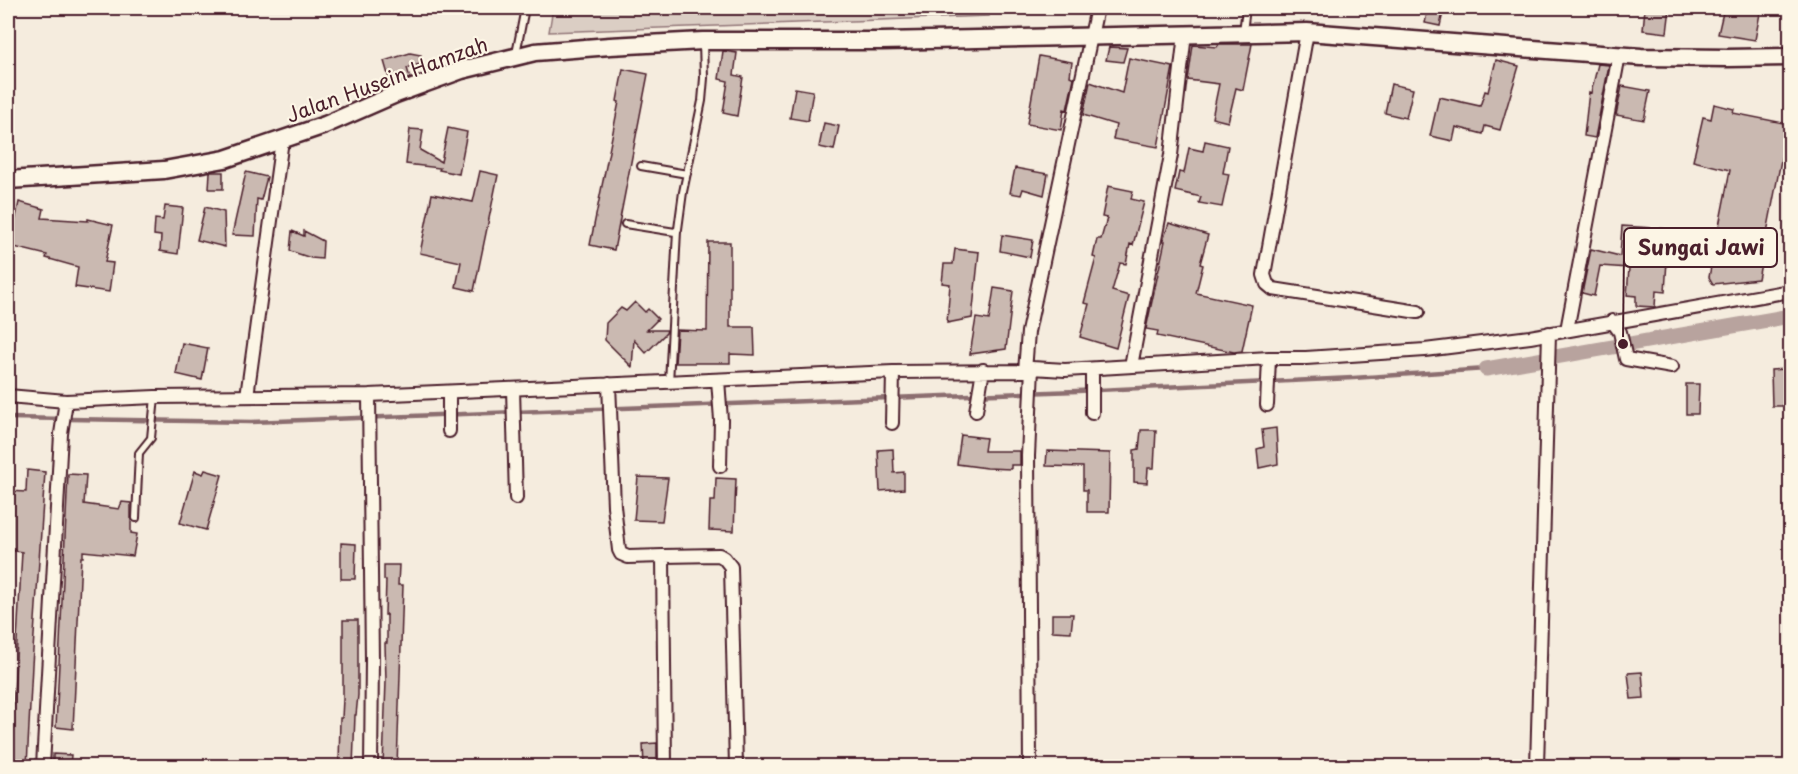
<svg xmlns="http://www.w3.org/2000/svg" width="1798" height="774" font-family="'Playpen Sans',sans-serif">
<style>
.green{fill:#dbcec4;stroke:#927678;stroke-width:1.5}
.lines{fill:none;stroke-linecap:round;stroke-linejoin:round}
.stream{stroke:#8c6e70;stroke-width:4.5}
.canal{stroke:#b8a39e;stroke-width:15}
.building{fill:#cab9b1;stroke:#4a1f2b;stroke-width:1.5}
.lane-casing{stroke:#4a1f2b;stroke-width:10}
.street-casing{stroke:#4a1f2b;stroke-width:16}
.secondary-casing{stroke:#4a1f2b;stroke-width:21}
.lane{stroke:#fcf5e5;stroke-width:6}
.street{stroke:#fcf5e5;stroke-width:12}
.secondary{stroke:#fcf5e5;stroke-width:16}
.labels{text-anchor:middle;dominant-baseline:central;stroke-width:4.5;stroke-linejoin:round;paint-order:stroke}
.street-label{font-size:20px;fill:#4a1f2b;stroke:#fcf5e5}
.leader{fill:none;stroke:#4a1f2b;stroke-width:2}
.callout-dot{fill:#4a1f2b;stroke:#fcf5e5;stroke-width:2}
.callout{fill:#fcf5e5;stroke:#4a1f2b;stroke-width:2}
.callout-label{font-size:21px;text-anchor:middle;font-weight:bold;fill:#4a1f2b}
</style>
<rect width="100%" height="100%" fill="#f5ecde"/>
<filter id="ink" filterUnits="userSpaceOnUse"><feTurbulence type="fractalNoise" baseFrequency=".0167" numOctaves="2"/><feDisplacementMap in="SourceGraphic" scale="12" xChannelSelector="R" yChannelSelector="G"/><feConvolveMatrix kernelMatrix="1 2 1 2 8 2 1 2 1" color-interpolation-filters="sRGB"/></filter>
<g filter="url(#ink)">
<path class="green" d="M553 8H990L989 16 549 32Z"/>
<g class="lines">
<path class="stream" d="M8 418 251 422 1077 391 1353 378 1486 369"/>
<path class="canal" d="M1486 369 1790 316"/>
</g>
<path class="building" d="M1428 8H1444L1440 26 1425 23Z
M1645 8H1670L1667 33 1643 30Z
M1724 8H1761L1755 40 1718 34Z
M1219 44H1252L1243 90 1236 88 1228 122 1212 118 1219 84 1188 80 1193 45 1217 47Z
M1109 47 1127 48 1123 62 1106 60Z
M723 51 737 53 734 75 743 77 737 116 723 113 728 81 719 79Z
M410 53 421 55 420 64 407 68 410 78 391 85 384 61Z
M1039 56 1072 62 1070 76 1074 78 1067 110 1064 109 1061 130 1027 124Z
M1129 58 1173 67 1158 147 1113 139 1116 125 1083 115 1090 82 1122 93Z
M1496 60 1519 66 1500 130 1485 126 1483 134 1456 127 1453 141 1430 136 1439 97 1480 106 1485 91 1488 92Z
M1598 64 1609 65 1595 138 1584 136 1589 92 1591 93Z
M623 69 648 74 614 250 590 245 619 102 617 101Z
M1391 84 1413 89 1406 118 1385 113Z
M1622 86 1650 91 1644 120 1616 115Z
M795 88 813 91 808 121 790 118Z
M1714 104 1734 109 1733 113 1788 124 1758 279 1713 284 1709 277 1730 170 1693 161 1703 117 1711 119Z
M824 123 839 126 834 150 819 147Z
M448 128 467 132 459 174 439 170 440 168 406 164 410 129 423 130 420 150 441 162Z
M1205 141 1228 146 1223 173 1229 174 1222 207 1199 203 1201 197 1175 191 1179 172 1184 173 1189 148 1203 151Z
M1015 168 1048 174 1044 195 1023 189 1021 195 1010 193Z
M480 171 498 175 474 291 456 287 461 262 420 253 432 194 473 202Z
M210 172H223V189H209Z
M246 172 267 177 261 200 257 199 255 236 232 235Z
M1108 186 1133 191 1131 199 1144 202 1133 245 1130 244 1126 264 1120 263 1112 291 1129 296 1116 348 1080 337 1089 304 1084 303 1096 258 1093 257 1097 239H1101L1107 218 1102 217Z
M19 202 44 209 42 218 88 221V219L113 225 105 262 113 263 109 292 75 287 78 267 46 258 47 255 10 246Z
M165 206 183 208 178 254 160 251 161 236 154 235 155 219 163 220Z
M205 207 224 212 225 247 197 240Z
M1169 223 1208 235 1200 264 1203 265 1196 293 1252 305 1242 351 1234 352 1157 336 1158 331 1146 329 1165 241H1163Z
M1622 226 1669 229 1665 292 1656 291 1655 307 1636 306V296L1627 295 1629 268 1600 266 1594 296 1582 293 1591 249 1620 256Z
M292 231 304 236V231L323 241 322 259 311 258 290 251Z
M1002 235 1033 240 1030 257 1000 251Z
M708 242H730V327H754L755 355 730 354V363H675L677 330 707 331Z
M955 249 979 252 972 318 947 323 950 284 942 283 944 264H953Z
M994 288 1013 291 1006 349 970 354 976 318 989 320Z
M635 302 645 312 648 309 658 319 647 330H667L666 333 646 353 634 340 632 367 605 340 606 323 621 308 626 311Z
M182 343 208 348 202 380 176 374Z
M1785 369 1786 384 1791 385V395L1786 396 1787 406H1772L1771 370Z
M1686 384H1699L1698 414H1686Z
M1276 428 1278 464 1259 468 1257 449 1264 447 1262 430Z
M1141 430H1156L1154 468H1148L1147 483 1134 482V450L1139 449Z
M961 435 986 438 984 451H1020V465H1011V469L987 468 957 464Z
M893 449 894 473 904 472V489L880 491 878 450Z
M1047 451 1110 453 1109 512H1087V490H1083V467L1046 466Z
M27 470 45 472 32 665 27 766 8 764V747H11L22 552 8 550V491L26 492Z
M205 470 222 475 206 530 180 523 195 471 203 474Z
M68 474 86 475 84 504 119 509 122 502 131 503V533L137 534 133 556 83 551V557H81L73 729 56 727Z
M638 477 668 478 662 521 634 520Z
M716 478 736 479 734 531 709 530 710 501H715Z
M341 543 356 544 355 579H341Z
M384 565H399L398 585H403L397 766H383L386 681 385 643H387V615H385L386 580H384Z
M1052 614H1073L1071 632 1052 631Z
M343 620H358V695L356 715H355L353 766H339L340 718H342L343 699Z
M1642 672 1644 698 1631 699 1628 673Z
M657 743V766H644L643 744Z
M53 754 71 755 70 766H53Z"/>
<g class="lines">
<defs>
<path id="lane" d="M1243 32 1246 8
M516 54 525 8
M641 166 687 174
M625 224 675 232 678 229 683 192 702 101 704 78 703 41
M669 383 677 231
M136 518 139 453 151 438 155 397"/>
<path id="street" d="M1307 32 1264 275 1267 284 1273 289 1418 312
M1612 321 1620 332 1626 359 1672 367
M1567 330 1619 55
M1131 366 1171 155 1185 34
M1025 371 1028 332 1097 8
M718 380 721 420 720 466
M609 384 614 506 619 550 621 554 628 557 663 556 665 766
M513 389 516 498
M369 395 372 659 371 766
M8 396 66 401 155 397 369 395 893 372 1025 371 1032 368 1065 370 1269 358H1306L1425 350 1530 337 1790 291
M247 396 282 140
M1267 405 1269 358
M976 411 983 370
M1092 413V369
M892 423 893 372
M449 431V392
M663 556 719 555 724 558 731 567 736 766
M43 766 61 434 66 401
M1030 766 1028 456 1032 368
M1537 766 1549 333"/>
<path id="secondary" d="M8 180 164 170 225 159 325 125 396 94 462 70 535 52 610 46 703 41H882L1307 32 1641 57 1728 58 1790 57"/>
</defs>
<use href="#lane" class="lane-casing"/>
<use href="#street" class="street-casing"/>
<use href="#secondary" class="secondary-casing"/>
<use href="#lane" class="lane"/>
<use href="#street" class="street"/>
<use href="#secondary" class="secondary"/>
</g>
</g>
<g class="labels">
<g class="street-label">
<text transform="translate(387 79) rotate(-20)">Jalan Husein Hamzah</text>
</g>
</g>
<path class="leader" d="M1623 344L1624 247"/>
<circle class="callout-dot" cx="1623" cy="344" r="6"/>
<rect class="callout" x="1624" y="228" width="153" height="39" rx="6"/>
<g class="callout-label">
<text x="1701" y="255">Sungai Jawi</text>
</g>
<rect width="1798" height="774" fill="none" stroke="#fcf5e5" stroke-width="30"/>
<rect x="15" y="15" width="1768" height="744" fill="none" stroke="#4a1f2b" stroke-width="2" filter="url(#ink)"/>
</svg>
